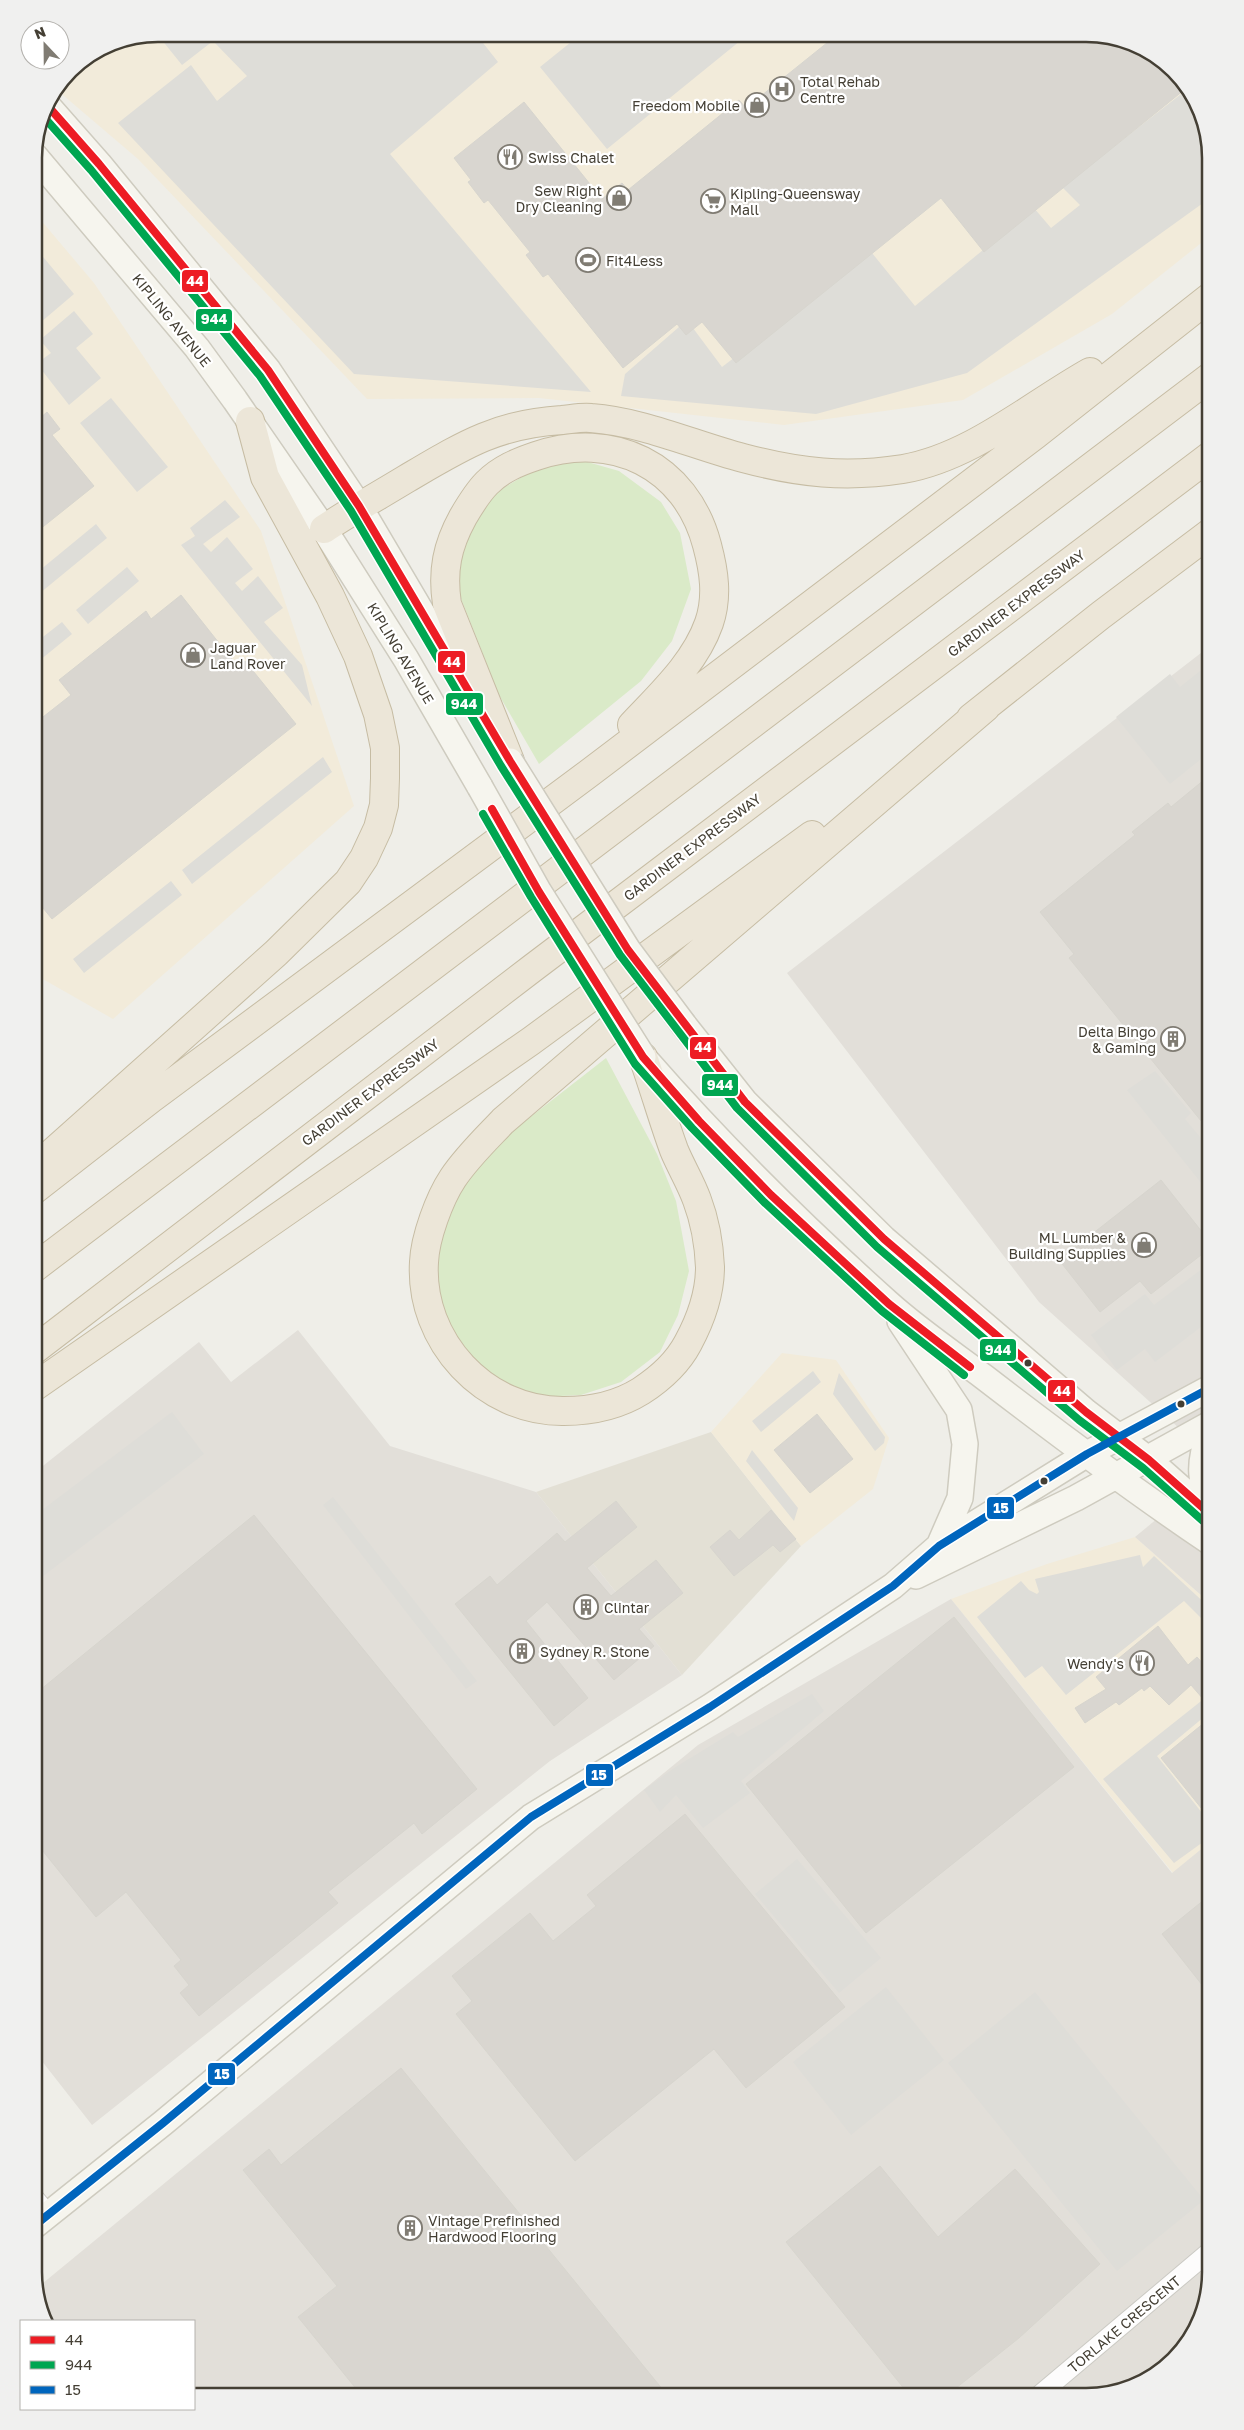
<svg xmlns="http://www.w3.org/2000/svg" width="1244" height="2430" font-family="'Golos Text',sans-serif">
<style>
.residential{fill:#e3e0d5}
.commercial{fill:#f2ebda}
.industrial{fill:#e2dfd9}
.green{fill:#daeac8}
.parking{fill:#deddd8}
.building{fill:#d9d6d0;stroke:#d7d5ce}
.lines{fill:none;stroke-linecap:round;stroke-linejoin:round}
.minor-casing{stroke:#cbcac4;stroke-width:20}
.secondary-casing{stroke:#cecbbf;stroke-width:28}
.motorway-casing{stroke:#c6bca3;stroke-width:30}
.minor{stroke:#fdfcfc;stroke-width:18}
.secondary{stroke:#f6f5ee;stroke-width:25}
.motorway{stroke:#ece6d8;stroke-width:28}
.secondary-bridge-casing{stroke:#cecbbf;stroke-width:28;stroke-linecap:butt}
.secondary-bridge{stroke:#f6f5ee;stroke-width:25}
.bus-1-casing{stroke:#fff;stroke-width:11}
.bus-2-casing{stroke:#fff;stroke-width:11}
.bus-3-casing{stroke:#fff;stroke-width:11}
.bus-1{stroke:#ed1c24;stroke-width:8}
.bus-2{stroke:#00a651;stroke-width:8}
.bus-3{stroke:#0065bd;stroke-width:8}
.bus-dot{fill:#443f34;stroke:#fff;stroke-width:2}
.labels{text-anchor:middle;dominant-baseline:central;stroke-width:4.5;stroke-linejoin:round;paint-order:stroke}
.poi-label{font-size:14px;fill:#443f34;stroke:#fff;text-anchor:start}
.street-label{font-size:14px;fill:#443f34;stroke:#fff}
.rim{fill:none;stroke:#443f34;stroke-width:2.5}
.line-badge{stroke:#fff;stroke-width:2}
.badge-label{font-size:14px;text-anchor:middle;font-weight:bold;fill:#fff}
</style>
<rect width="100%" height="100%" fill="#efeee8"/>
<path class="residential" d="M711 1432 801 1546 682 1675 536 1492Z"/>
<path class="commercial" d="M158 34H1094L1155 55 1201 110 1210 158V236L1112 314 963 400 784 425 539 398 367 399 138 159 57 90 70 70 111 43Z
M34 212 94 283 261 531 354 806 113 1019 34 974Z
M782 1353 836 1360 889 1438 873 1489 801 1546 711 1432Z
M1135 1537 1210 1603V1842L1173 1873 951 1599 1047 1564Z"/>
<path class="industrial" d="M1210 646V1456L1039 1302 787 973Z
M298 1330 390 1446 536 1492 682 1675 550 1761 92 2125 34 2051V1473L199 1342 231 1382Z
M1210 1475V1603L1135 1537Z
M951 1599 1172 1873 1210 1842V2272L1189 2341 1134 2387 1086 2396H194V2321L43 2320 37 2288 698 1745Z"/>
<path class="green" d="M577 459 619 471 661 502 680 533 691 589 672 641 641 681 539 764 499 695 456 586 463 535 486 502 505 487 532 471Z
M606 1058 657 1154 676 1201 689 1271 678 1315 660 1352 621 1382 581 1395 540 1397 499 1383 461 1351 443 1320 435 1267 444 1226 469 1176 501 1140Z"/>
<path class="parking" d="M157 34H476L498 62 390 154 591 392 354 374 118 123 191 65 217 101 247 76 213 41 182 65Z
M581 34H734L740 41 607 149 540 67Z
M113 43 61 86 60 85 70 70Z
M1185 91 1201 110 1210 158V198L967 373 816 414 621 396 625 374 687 320 722 367 872 253 915 306 1034 208 1051 228 1080 205 1062 187Z
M34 246 74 294 34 328Z
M74 311 93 334 76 348 101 378 69 405 37 364 34 366V362L36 364 51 353 40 340Z
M111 398 168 467 137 492 80 423Z
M225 500 240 517 203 544 211 552 227 537 253 569 235 583 242 591 258 576 283 608 264 622 302 665 312 706 181 545 195 536 190 528Z
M96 524 107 538 34 598V575Z
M127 567 139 581 88 624 76 610Z
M62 622 72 634 34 665V644Z
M1210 663V770L1201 759 1170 784 1116 717 1170 674 1180 687Z
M323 757 332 772 192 884 182 870Z
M171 881 182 895 84 973 73 959Z
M1155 1071 1191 1113 1185 1119 1210 1149V1194L1127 1090Z
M1210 1263V1320L1155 1362 1145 1349 1117 1370 1091 1335 1145 1294 1154 1305Z
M813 1371 821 1382 761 1432 752 1421Z
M839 1373 885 1437 884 1443 875 1451 833 1394Z
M172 1412 204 1454 34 1583V1516Z
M752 1450 798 1508 794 1521 746 1461Z
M333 1497 477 1681 466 1689 323 1505Z
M1140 1555 1143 1567 1154 1556 1210 1608V1627L1184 1601 1066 1695 1042 1666 1025 1678 977 1617 1021 1581 1029 1590 1037 1594 1039 1592 1035 1579Z
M812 1694 824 1711 741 1781 750 1793 703 1828 676 1795 660 1812 644 1790 674 1768 733 1732 738 1737Z
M1210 1694V1712L1157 1756 1210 1823V1837L1174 1863 1103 1779Z
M797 1859 881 1958 839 1993 755 1894Z
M886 1987 944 2060 851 2135 793 2062Z
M1035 1992 1204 2200 1117 2271 948 2063Z"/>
<path class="building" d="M838 34H1094L1155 55 1184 90 984 252 941 198 736 363 702 322 686 335 677 324 623 368 548 274 543 277 526 255 530 252 488 200 484 203 468 182 471 180 454 158 524 102 602 199 622 183 628 190 739 100 746 108Z
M34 412 39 419 47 412 60 429 52 435 94 486 34 534Z
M181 595 238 667 245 661 296 724 52 919 34 897V724L71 695 59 680 146 611 151 619Z
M1210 775V1132L1069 958 1074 954 1040 912 1135 835 1132 832 1168 803 1171 807Z
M1161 1180 1210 1242V1248L1151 1294 1140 1281 1100 1312 1059 1260Z
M817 1414 853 1459 810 1493 774 1450Z
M616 1501 637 1527 587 1568 611 1596 656 1560 683 1593 639 1629 654 1646 614 1680 547 1602 526 1621 588 1698 554 1726 455 1604 490 1576 497 1585 557 1533 565 1542Z
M771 1510 796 1539 780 1552 773 1545 734 1576 710 1547 730 1530 739 1540Z
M254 1515 477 1789 422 1834 414 1823 328 1892 338 1903 199 2016 180 1993 189 1985 174 1966 181 1960 126 1892 96 1917 34 1840V1794L42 1788 34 1778V1695Z
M954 1617 1074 1767 866 1933 746 1784Z
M1158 1626 1188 1665 1197 1657 1207 1668V1675L1210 1678V1707L1191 1685 1169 1705 1150 1686 1144 1691 1142 1688 1119 1705 1116 1702 1085 1723 1075 1708 1106 1689 1096 1677Z
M1210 1718V1819L1161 1758Z
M685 1814 845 2007 746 2088 714 2049 575 2161 456 2014 472 2001 452 1976 530 1913 553 1941 596 1906 587 1895Z
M1210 1895V1995L1162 1934Z
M401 2068 668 2396H362L298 2317 337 2286 243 2170 269 2149 281 2165Z
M880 2166 938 2237 1015 2169 1100 2264 1019 2338 946 2396H910L786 2242Z"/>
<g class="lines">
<defs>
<path id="minor" d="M34 2197 48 2214
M1038 2396 1210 2251"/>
<path id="secondary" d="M47 105 99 164 268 370 359 506 483 716
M34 155 197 348 235 400 324 529 406 659 480 787
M684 1025 745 1102 884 1239 1086 1412 1149 1460 1210 1514
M645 1059C721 1146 802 1226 888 1303 918 1330 952 1353 984 1377 1058 1434 1133 1490 1210 1542
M900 1321 959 1410 965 1444 960 1498 939 1546
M1210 1513C1201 1478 1197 1466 1210 1431
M916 1576 1076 1498 1210 1424
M34 2226 163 2123 531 1817 710 1707 804 1645 893 1586 939 1546 1087 1454 1210 1388"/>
<path id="motorway" d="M324 529C351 511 378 496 406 479 462 446 496 424 562 420 572 419 582 417 591 418 644 422 693 445 743 458 799 473 846 478 903 469 972 457 1031 405 1090 372
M971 718 1101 615 1210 533
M510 761 447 604C442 571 447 546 463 517 470 505 477 493 487 483 501 469 518 462 536 456 612 430 686 465 707 545 714 571 718 597 709 623 695 663 661 694 632 725
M643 1057C654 1088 663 1120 674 1150 681 1167 691 1183 697 1200 705 1221 709 1245 710 1267 710 1295 701 1319 688 1343 677 1364 661 1378 641 1391 617 1406 592 1411 564 1411 485 1412 419 1341 424 1262 425 1238 439 1199 453 1178 467 1157 486 1139 503 1121L986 707
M34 1169 276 953 348 882 364 858 378 828 384 805 385 778V748L378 714 358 656 330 596 265 477 250 421
M34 1190 152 1098 588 774 1035 435 1210 297
M34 1268 1210 377
M34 1350 534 967 1210 456
M34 1387 531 1041 812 835"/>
</defs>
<use href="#minor" class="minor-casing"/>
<use href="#secondary" class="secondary-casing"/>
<use href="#motorway" class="motorway-casing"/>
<use href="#minor" class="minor"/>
<use href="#secondary" class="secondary"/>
<use href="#motorway" class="motorway"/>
<defs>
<path id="secondary-bridge" d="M510 761 628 950 684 1025
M480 787 539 892 643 1057"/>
</defs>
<use href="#secondary-bridge" class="secondary-bridge-casing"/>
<use href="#secondary-bridge" class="secondary-bridge"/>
<defs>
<path id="bus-1" d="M47 105 99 164 268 370 359 506 510 761 628 950 745 1102 884 1239 1086 1412 1149 1460 1210 1514
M492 809 539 892 643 1057 699 1121 771 1195 889 1304 970 1367"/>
<path id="bus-2" d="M42 115 91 170 260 376 351 511 501 766 620 955 737 1108 877 1247 1079 1420 1143 1468 1203 1521
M483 814 531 897 635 1064 692 1128 764 1202 882 1311 964 1375"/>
<path id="bus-3" d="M34 2226 163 2123 531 1817 710 1707 893 1586 939 1546 1087 1454 1210 1388"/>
</defs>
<use href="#bus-1" class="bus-1-casing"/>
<use href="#bus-2" class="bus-2-casing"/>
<use href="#bus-3" class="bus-3-casing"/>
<use href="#bus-1" class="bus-1"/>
<use href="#bus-2" class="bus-2"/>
<use href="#bus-3" class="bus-3"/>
</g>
<defs>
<symbol id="hospital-ring" viewBox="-11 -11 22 22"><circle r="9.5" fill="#fff" stroke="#807c73" stroke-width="1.5"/><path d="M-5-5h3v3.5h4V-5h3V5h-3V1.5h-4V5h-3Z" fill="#807c73"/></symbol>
<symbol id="shop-ring" viewBox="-11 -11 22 22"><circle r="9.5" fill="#fff" stroke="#807c73" stroke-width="1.5"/><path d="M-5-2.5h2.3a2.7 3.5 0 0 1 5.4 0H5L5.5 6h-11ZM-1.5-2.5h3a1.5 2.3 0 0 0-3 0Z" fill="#807c73"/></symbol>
<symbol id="restaurant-ring" viewBox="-11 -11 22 22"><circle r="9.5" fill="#fff" stroke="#807c73" stroke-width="1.5"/><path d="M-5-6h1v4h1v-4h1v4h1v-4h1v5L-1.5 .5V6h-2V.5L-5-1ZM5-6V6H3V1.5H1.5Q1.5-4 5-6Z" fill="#807c73"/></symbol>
<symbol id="supermarket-ring" viewBox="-11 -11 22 22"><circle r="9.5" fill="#fff" stroke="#807c73" stroke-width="1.5"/><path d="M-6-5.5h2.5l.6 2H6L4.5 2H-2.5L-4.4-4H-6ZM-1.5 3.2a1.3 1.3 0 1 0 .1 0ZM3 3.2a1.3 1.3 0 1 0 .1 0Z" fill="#807c73"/></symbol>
<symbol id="stadium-ring" viewBox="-11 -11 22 22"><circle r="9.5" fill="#fff" stroke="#807c73" stroke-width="1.5"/><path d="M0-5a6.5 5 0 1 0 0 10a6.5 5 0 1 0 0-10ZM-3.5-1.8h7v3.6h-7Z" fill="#807c73"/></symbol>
<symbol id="building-ring" viewBox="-11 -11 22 22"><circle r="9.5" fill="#fff" stroke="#807c73" stroke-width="1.5"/><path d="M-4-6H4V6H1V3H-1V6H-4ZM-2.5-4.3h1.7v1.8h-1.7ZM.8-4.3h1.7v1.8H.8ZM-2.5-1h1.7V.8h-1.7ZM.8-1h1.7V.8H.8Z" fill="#807c73"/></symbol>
</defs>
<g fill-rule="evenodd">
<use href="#hospital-ring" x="768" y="75" width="28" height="28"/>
<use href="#shop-ring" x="743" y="91" width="28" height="28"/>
<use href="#restaurant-ring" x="496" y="143" width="28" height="28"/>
<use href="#shop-ring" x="605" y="184" width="28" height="28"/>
<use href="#supermarket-ring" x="699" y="187" width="28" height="28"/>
<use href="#stadium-ring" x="574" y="246" width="28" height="28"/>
<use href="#shop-ring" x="179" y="641" width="28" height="28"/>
<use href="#building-ring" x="1159" y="1025" width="28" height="28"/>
<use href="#shop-ring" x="1130" y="1231" width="28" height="28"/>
<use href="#building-ring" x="572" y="1593" width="28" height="28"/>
<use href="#building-ring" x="508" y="1637" width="28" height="28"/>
<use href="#restaurant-ring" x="1128" y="1649" width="28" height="28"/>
<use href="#building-ring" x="396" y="2214" width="28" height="28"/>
</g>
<g class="bus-dot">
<circle cx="1028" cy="1363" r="4.5"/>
<circle cx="1181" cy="1404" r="4.5"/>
<circle cx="1044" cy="1481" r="4.5"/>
</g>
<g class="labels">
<g class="poi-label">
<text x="800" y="81">Total Rehab<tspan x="800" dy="16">Centre</tspan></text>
<text x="740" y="105" text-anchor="end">Freedom Mobile</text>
<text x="528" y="157">Swiss Chalet</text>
<text x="602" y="190" text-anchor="end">Sew Right<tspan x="602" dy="16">Dry Cleaning</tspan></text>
<text x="730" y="193">Kipling-Queensway<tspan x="730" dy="16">Mall</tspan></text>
<text x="606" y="260">Fit4Less</text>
<text x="210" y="647">Jaguar<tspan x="210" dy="16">Land Rover</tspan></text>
<text x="1156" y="1031" text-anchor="end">Delta Bingo<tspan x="1156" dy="16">&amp; Gaming</tspan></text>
<text x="1126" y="1237" text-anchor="end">ML Lumber &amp;<tspan x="1126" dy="16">Building Supplies</tspan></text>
<text x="604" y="1607">Clintar</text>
<text x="540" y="1651">Sydney R. Stone</text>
<text x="1124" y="1663" text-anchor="end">Wendy's</text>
<text x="428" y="2220">Vintage Prefinished<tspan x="428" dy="16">Hardwood Flooring</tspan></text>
</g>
<g class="street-label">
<text transform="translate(172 320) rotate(51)">KIPLING AVENUE</text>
<text transform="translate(1016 603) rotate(-37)">GARDINER EXPRESSWAY</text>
<text transform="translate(401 653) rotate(59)">KIPLING AVENUE</text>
<text transform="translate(692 847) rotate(-37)">GARDINER EXPRESSWAY</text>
<text transform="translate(370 1092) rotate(-37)">GARDINER EXPRESSWAY</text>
<text transform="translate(1124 2324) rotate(-40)">TORLAKE CRESCENT</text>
</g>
</g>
<path d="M0 0H1244V2430H0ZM158 42H1086A116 116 0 0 1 1202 158V2272A116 116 0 0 1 1086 2388H158A116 116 0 0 1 42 2272V158A116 116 0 0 1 158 42Z" fill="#f0f0ef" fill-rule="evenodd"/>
<path class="rim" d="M158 42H1086A116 116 0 0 1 1202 158V2272A116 116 0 0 1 1086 2388H158A116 116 0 0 1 42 2272V158A116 116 0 0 1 158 42Z"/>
<g class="line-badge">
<rect x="181" y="269" width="28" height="24" rx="5" fill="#ed1c24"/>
<rect x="195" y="308" width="38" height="24" rx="5" fill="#00a651"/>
<rect x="437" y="650" width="29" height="24" rx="5" fill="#ed1c24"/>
<rect x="445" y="692" width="39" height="24" rx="5" fill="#00a651"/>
<rect x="689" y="1036" width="28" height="24" rx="5" fill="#ed1c24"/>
<rect x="701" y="1073" width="38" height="24" rx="5" fill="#00a651"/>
<rect x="979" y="1338" width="38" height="24" rx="5" fill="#00a651"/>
<rect x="1047" y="1379" width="29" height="24" rx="5" fill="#ed1c24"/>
<rect x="986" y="1496" width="29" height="24" rx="5" fill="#0065bd"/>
<rect x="585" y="1763" width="29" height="24" rx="5" fill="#0065bd"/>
<rect x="207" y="2062" width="29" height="24" rx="5" fill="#0065bd"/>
</g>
<g class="badge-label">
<text x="195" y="286">44</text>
<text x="214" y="324">944</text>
<text x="452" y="667">44</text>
<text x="464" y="709">944</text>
<text x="703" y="1052">44</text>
<text x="720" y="1090">944</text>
<text x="998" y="1355">944</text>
<text x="1062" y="1396">44</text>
<text x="1001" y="1513">15</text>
<text x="599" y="1780">15</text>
<text x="222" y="2079">15</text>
</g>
<rect x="20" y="2320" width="175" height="90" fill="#ffffff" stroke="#b4b2ae"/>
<rect x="30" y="2336" width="25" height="8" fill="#ed1c24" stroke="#b4b2ae"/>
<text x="65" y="2345" font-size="15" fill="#443f34">44</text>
<rect x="30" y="2361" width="25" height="8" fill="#00a651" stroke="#b4b2ae"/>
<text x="65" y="2370" font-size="15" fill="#443f34">944</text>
<rect x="30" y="2386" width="25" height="8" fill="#0065bd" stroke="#b4b2ae"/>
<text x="65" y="2395" font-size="15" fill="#443f34">15</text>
<g transform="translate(45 45) rotate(338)"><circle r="24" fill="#ffffff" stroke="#b4b2ae"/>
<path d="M0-4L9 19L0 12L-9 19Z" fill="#807c73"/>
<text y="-8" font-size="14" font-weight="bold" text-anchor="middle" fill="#443f34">N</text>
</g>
</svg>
